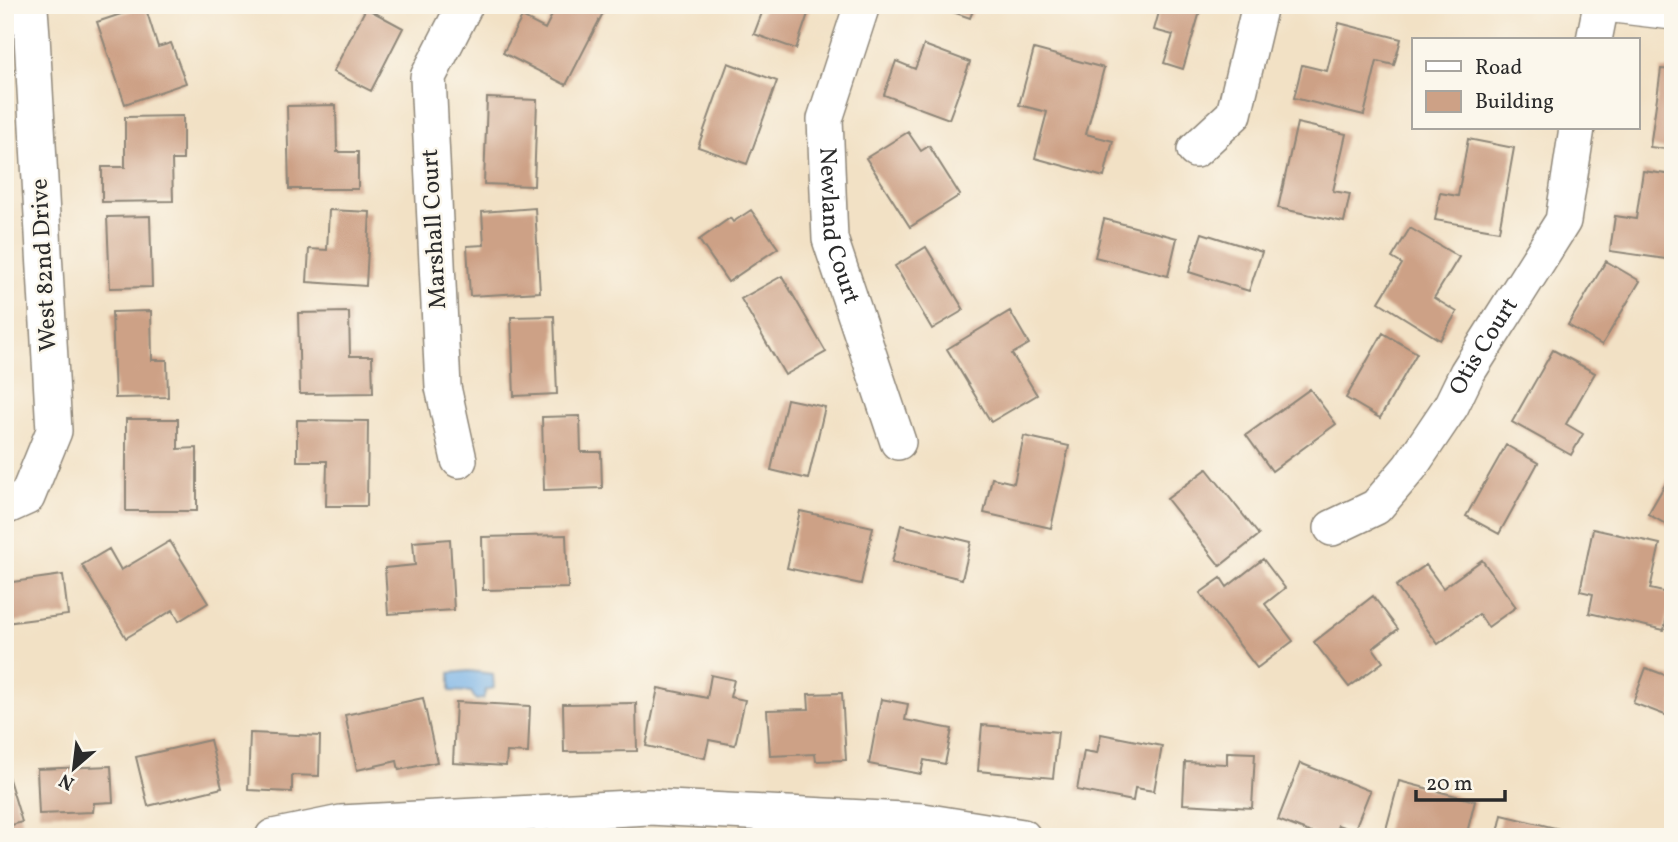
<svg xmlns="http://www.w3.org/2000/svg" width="1678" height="842" font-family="Vollkorn,serif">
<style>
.water{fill:#74b0e6;stroke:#506e88;stroke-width:2}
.building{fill:#cda186}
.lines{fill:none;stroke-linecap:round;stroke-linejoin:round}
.minor-casing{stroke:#8e8678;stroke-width:38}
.minor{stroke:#fff;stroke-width:35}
.labels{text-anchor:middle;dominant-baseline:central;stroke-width:5;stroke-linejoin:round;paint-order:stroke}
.street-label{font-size:24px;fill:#2b2b2b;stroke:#fbf7ec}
</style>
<rect width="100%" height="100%" fill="#fbf7ec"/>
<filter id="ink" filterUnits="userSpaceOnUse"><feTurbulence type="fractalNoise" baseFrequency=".0143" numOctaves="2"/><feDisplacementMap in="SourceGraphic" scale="14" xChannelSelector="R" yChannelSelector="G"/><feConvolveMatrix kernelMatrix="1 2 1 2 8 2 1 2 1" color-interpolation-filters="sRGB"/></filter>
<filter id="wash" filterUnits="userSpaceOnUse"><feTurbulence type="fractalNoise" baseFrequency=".00686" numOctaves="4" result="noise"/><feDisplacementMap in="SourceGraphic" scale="28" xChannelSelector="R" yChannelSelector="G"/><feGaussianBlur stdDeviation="1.57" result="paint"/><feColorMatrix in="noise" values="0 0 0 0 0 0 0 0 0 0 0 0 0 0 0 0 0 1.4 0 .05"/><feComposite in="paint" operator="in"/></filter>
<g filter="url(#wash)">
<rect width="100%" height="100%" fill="#f2e1c5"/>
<path class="water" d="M469 671 493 674 494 688 486 690 483 699 476 700 471 692 450 691V673Z"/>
<g id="blocks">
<path class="building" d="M557 5H593L604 11 566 85 503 53 522 17 545 29Z
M765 5H811L796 49 754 34Z
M933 5H975L970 18Z
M1161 5H1202L1183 69 1164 63 1173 35 1154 30Z
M145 6 158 47 171 43 186 83 125 104 97 22Z
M366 8 403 28 371 91 333 72Z
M1339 23 1401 39 1394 65 1377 61 1364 115 1294 98 1302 65 1327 71Z
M924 45 970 62 949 119 884 95 896 61 915 69Z
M1034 49 1104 68 1086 134 1113 141 1104 177 1035 158 1047 112 1019 105Z
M728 63 777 81 747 164 698 147Z
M1661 69 1673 70V150L1650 147Z
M487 98 537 100 534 186 484 184Z
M336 105 337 152H358V189H289L287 106Z
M183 116V160H172L173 201 102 202V167H125V117Z
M1297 123 1346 134 1333 191 1350 194 1344 222 1278 208Z
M908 132 921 151 929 146 960 195 910 227 866 158Z
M1468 139 1514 148 1499 231 1435 220 1440 193 1458 196Z
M1643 171 1673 175V260L1610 251 1615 216 1636 219Z
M535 208 540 292 470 296 467 246 484 245 482 212Z
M329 210 370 212 366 286 307 282 309 249 327 250Z
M751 210 778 248 728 282 699 240 730 218 733 222Z
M150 216 152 287 110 288 107 217Z
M1104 219 1177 238 1168 276 1095 257Z
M1410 228 1459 257 1434 298 1457 312 1440 340 1379 302 1402 264 1392 258Z
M1202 233 1262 252 1249 291 1189 272Z
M926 247 964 310 932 329 895 266Z
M1606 261 1640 281 1602 345 1568 325Z
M782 276 826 352 785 375 741 299Z
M151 311 152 360H167L168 397 115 398 112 312Z
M1010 311 1029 344 1012 354 1037 395 991 422 947 349Z
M349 312 350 356H372L373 393 300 394 298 313Z
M554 316 557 394 514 396 511 317Z
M1383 333 1417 353 1380 418 1346 398Z
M1553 350 1595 373 1566 424 1583 434 1571 455 1512 422Z
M1310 389 1336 424 1272 471 1246 435Z
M787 399 825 407 808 479 771 470Z
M580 416 581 452H601L602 488 544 490 542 417Z
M126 419H178V449L197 448V511H126Z
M297 420 368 421 367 506H326L327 461H297Z
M1024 436 1069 446 1051 528 984 513 992 478 1014 483Z
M1506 445 1538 463 1499 534 1466 516Z
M1207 469 1259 535 1220 566 1167 499Z
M1673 471V528L1648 514Z
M800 511 873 527 861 584 787 568Z
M901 525 971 542 962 579 892 562Z
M1593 529 1660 544 1650 589 1672 594 1664 630 1589 613 1593 594 1580 591Z
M566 535 568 588 483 590 482 537Z
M450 539 454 610 388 614 385 568 415 565 413 542Z
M170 541 208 603 179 621 173 610 126 638 82 565 109 549 121 570Z
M1263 559 1285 588 1265 604 1293 641 1257 668 1200 593 1221 578 1227 587Z
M1482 560 1516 607 1488 627 1479 614 1438 644 1396 586 1426 565 1443 588Z
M63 575 68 615 5 623V583Z
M1373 596 1398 629 1373 648 1383 662 1349 687 1314 642Z
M1646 668 1673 678V718L1633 703Z
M711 675 734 680 730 697 745 700 735 745 709 740 705 758 646 746 658 688 707 698Z
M842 693 846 760 816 761 815 754 770 756 767 710 809 709 808 694Z
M423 698 437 762 399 770 397 761 357 770 345 715Z
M881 699 908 704 905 720 952 729 945 764 924 760 921 774 869 764Z
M456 702 530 706 528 753 507 752 506 766 453 763Z
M636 703 637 751 564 752 563 704Z
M982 725 1058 732 1053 778 978 771Z
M250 733 320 736 319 776 292 775V792L248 790Z
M1101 734 1162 746 1154 791 1135 788 1133 801 1077 790 1084 751 1097 753Z
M210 740 222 788 148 806 136 757Z
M1227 752 1255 753 1252 808 1183 804 1185 762 1227 764Z
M1300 763 1370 791 1354 831 1338 825 1334 837H1322L1278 820Z
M111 766 113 802 94 803 93 812 39 814 37 769Z
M8 776 22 822 5 827V777Z
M1399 781 1475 801 1466 837H1400L1385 833Z
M1502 815 1576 833 1575 837H1497Z"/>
</g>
</g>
<g filter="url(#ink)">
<use href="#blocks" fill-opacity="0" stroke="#8e8678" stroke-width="2"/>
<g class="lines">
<defs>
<g id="minor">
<path id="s1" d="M862 5 825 119 830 239 898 442"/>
<path d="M1614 5 1673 12"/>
<path d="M1594 40 1601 5"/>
<path d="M1195 150 1234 114 1260 5"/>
<path d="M459 460 443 387 428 77 465 5"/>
<path d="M5 507 27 497 54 431 32 36 30 9 27 5"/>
<path id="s2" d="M1332 528 1376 507 1410 467 1451 406 1467 373 1563 221 1577 128"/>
<path d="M273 837 341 823 649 807 923 821 1023 837"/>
</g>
</defs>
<use href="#minor" class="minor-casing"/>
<use href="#minor" class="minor"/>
</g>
</g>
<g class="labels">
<g class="street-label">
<text stroke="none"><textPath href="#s1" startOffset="228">Newland Court</textPath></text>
<text transform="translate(435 229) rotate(-93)">Marshall Court</text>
<text transform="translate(45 265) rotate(-93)">West 82nd Drive</text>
<text stroke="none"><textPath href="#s2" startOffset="243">Otis Court</textPath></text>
</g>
</g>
<rect width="1678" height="842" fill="none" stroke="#fbf7ec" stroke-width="28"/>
<rect x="1412" y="38" width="228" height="91" fill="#fbf7ec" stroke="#a8a59f" stroke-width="2"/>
<rect x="1426" y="61" width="35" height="10" fill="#ffffff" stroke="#a8a59f" stroke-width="2"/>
<text x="1475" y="74" font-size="21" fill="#2b2b2b">Road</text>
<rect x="1426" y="91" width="35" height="21" fill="#cda186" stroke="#a8a59f" stroke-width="2"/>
<text x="1475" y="108" font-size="21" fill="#2b2b2b">Building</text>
<g transform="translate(74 768) rotate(208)" stroke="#fbf7ec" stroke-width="5" paint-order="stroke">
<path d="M0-5L12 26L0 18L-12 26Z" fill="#2b2b2b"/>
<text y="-10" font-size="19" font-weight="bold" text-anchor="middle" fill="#2b2b2b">N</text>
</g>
<path d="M1416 790v10h89v-10" fill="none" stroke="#2b2b2b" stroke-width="3.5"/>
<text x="1426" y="790" font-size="21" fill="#2b2b2b" stroke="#fbf7ec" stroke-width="5" paint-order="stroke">20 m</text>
</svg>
